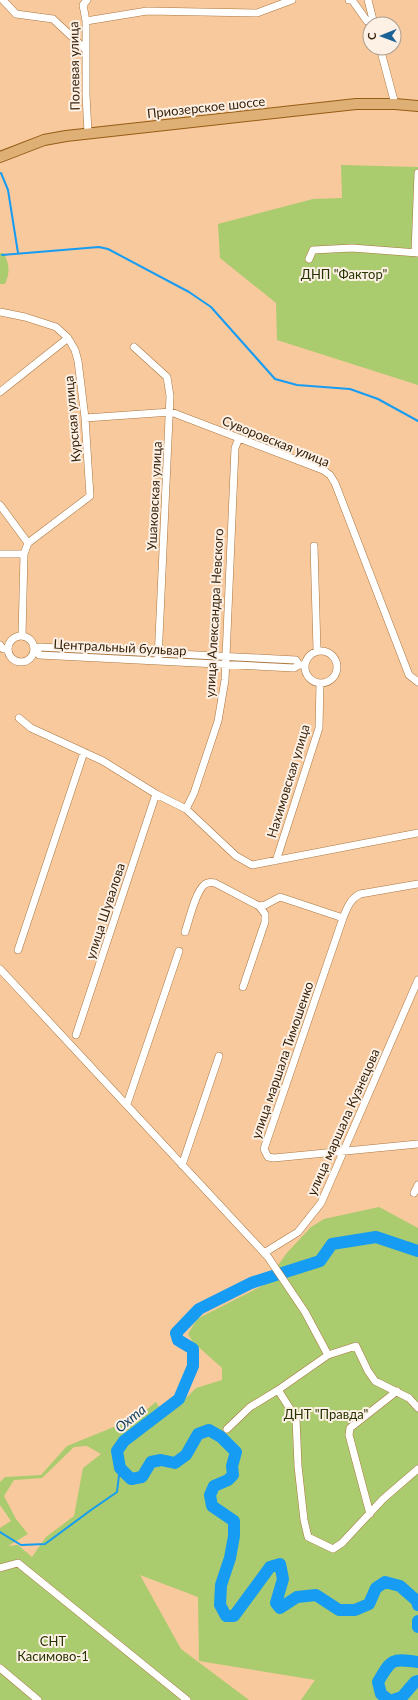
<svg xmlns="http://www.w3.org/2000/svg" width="418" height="1700" font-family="Lato,sans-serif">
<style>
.green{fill:#aacb6e;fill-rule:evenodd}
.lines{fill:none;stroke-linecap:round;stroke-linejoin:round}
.stream{stroke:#169cf2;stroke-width:2}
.river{stroke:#169cf2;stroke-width:12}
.street-casing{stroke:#ab763f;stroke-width:8}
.primary-casing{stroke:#955c15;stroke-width:12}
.street{stroke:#fff;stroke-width:7}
.primary{stroke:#deb076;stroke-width:10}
.labels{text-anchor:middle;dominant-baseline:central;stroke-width:4;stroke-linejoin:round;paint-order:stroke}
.street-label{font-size:13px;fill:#37220a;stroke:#fdf1e6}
.park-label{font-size:13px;fill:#253400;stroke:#fdf1e6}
.water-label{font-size:14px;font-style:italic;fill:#113f62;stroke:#fdf1e6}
</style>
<rect width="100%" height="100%" fill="#f7c99d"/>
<path class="green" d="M341 165 418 167V385L277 340 276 303 220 258 218 224 313 199 342 198Z
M0 253H3C10 263 10 273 5 284H0Z
M379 1207 418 1228V1700H301L315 1680 199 1661 198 1597 140 1575 181 1649 249 1700H0V1528L11 1521 0 1505V1482L5 1477 41 1475 67 1446 136 1418 156 1402 162 1412 186 1398 196 1388 222 1380V1368L193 1342 188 1334 197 1319 264 1285 286 1254 311 1227 324 1219ZM87 1446 101 1454 83 1468 74 1516 46 1537 32 1557 18 1545 8 1546 28 1534 16 1519 4 1496 14 1480 42 1478 74 1447Z"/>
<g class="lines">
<path class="stream" d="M1 173 8 190 18 253
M2 255 99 247 108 249 189 292 211 307 275 379 297 385 350 389 378 399 418 421
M0 1532 21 1545 45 1544 91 1510 117 1492 119 1475 117 1451"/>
<path class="river" d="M418 1251 376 1237 332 1244 320 1261 251 1283 199 1309 176 1333 178 1340 193 1349V1366L179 1399 124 1441 117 1451 120 1468 131 1479 142 1477 151 1462 161 1460 175 1463 186 1455 198 1434 209 1430 221 1437 236 1452 232 1466 233 1475 228 1480 214 1486 210 1495 212 1506 234 1521V1536L230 1558 221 1585 220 1605 226 1616H234L270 1567 280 1564 283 1579 276 1603 280 1608 297 1597 316 1595 339 1610H355L369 1604 376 1588 385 1582 400 1586 417 1601 418 1605
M418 1621V1627
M389 1700 381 1694 378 1682C391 1659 392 1658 418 1662
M393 1700 402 1697 415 1682 418 1681"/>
<defs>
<path id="street" d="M3 0 16 14 53 19 86 50
M87 0 83 5 86 21V95L88 133
M349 0H352L367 21 372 24
M368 0 374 24
M86 21 147 11 257 13 292 0
M380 48 395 104
M415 253 418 173
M309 259 313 250 352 248 418 253
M0 312 25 317 56 327 68 338 75 350 78 361 85 418 90 496 28 543
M134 347 167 377 170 396 158 660
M0 392 68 338
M85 418 171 412 323 470 330 475 335 483 409 675 418 682
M0 505 28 543
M314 546 317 650
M0 554H24
M8 649a13 13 0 1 1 26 0a13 13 0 1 1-26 0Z
M22 636 24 554 28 543
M0 645 3 649H8
M35 650H37L39 647 296 660 299 665
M37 650 39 655 294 668 299 665H304
M305 667a16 16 0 1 1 32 0a16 16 0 1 1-32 0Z
M19 718 31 728 103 761 156 794 186 809 236 856 252 865 418 833
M186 809 194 793 218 721 225 680 235 448 239 438
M276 861 319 728 320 683
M418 884 360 894C350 899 347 908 343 918L264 1149 268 1157 274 1158 418 1144
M259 906 265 905 280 897 343 918
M185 932C189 921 195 893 204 885 207 882 211 882 215 883L259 906 265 914V922L243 987
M18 950 84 752
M0 969 268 1257 305 1312 328 1355 356 1346 368 1371 375 1381 409 1398 418 1408
M76 1035 156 794
M127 1104 179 951
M182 1165 219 1056
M414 1193 418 1185
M264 1253 298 1232 321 1203 418 980
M278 1390 296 1418 298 1466 304 1520 308 1537 333 1549 342 1543 383 1499 418 1469
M227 1429 250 1407 278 1390 328 1355
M370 1514 349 1435 350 1428 397 1391
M0 1568 18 1563 187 1700
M0 1668 38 1700"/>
<path id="primary" d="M0 157 44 140 66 136 356 104H395L418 106"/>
</defs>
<use href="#street" class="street-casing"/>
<use href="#primary" class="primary-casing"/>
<use href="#street" class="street"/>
<use href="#primary" class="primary"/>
</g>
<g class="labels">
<g class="street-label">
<text transform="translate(74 66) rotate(-91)">Полевая улица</text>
<text transform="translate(206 107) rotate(-6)">Приозерское шоссе</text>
<text transform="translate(72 419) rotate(-95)">Курская улица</text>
<text transform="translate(276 441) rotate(22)">Суворовская улица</text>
<text transform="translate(154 496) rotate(-87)">Ушаковская улица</text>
<text transform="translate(214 613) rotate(-87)">улица Александра Невского</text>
<text transform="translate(120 647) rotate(3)">Центральный бульвар</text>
<text transform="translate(288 781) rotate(-73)">Нахимовская улица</text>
<text transform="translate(105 911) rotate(-72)">улица Шувалова</text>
<text transform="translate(282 1060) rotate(-71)">улица маршала Тимошенко</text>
<text transform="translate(343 1122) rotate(-66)">улица маршала Кузнецова</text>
</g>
<g class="park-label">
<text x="344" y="274">ДНП "Фактор"</text>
<text x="326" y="1414">ДНТ "Правда"</text>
<text x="53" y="1641">СНТ<tspan x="53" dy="15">Касимово-1</tspan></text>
</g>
<g class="water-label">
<text transform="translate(130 1418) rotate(-39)">Охта</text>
</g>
</g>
<g transform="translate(382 36) rotate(269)"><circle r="19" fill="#fdf1e6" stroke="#ae9e8e"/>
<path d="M0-3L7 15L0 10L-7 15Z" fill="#1b6397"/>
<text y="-6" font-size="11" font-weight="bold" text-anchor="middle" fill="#37220a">С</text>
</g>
</svg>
